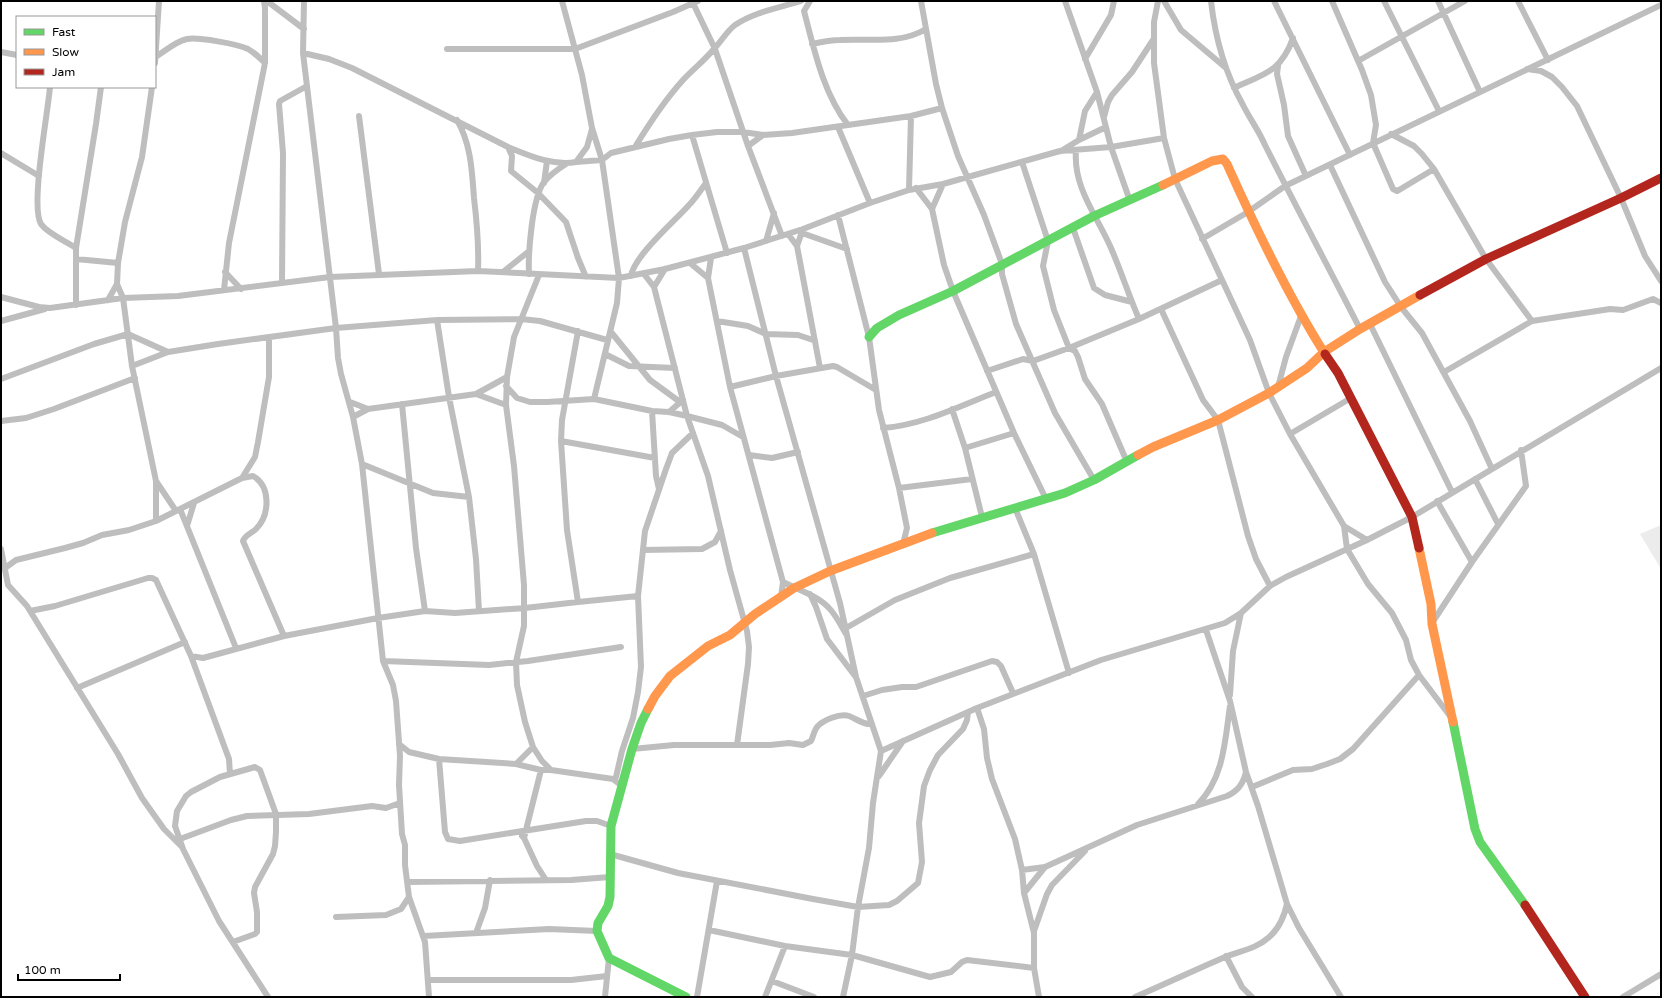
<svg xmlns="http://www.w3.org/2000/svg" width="1662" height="998" font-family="'Varela Round',sans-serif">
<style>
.green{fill:#ececec}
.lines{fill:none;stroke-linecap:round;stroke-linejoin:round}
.street{stroke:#bebebe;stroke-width:6}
.fast{stroke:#63d668;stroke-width:9}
.slow{stroke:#ff974d;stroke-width:9}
.jam{stroke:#b3261e;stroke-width:9}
</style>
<rect width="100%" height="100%" fill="#fff"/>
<path class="green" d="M1661 525V569L1640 534Z"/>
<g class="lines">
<path class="street" d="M267 1 304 29
M304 1 303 53 336 328 338 358 341 374 353 417 362 464 383 661 393 685 396 701 400 756 399 785 402 834 405 845V865L409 897 425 942 429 997
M562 1 582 75 592 128 602 160 619 278 617 303 594 399
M692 1 715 49 748 146 782 236
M810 1 804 11C814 49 823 93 848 125
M921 1 936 84 942 108 958 156 984 215 1002 264V274L1016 324 1055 413 1094 480
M1065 1 1097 92 1111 147 1130 201
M1158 1 1154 22V63L1164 138 1175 179 1250 340 1269 393 1290 434 1344 526 1347 549 1368 584 1392 613 1406 640 1411 660 1419 675 1450 716
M1164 1 1181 30 1226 68
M1211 1C1215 37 1225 73 1243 105 1250 119 1259 131 1265 145 1296 207 1329 268 1360 329
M1274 1 1350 155
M1332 1 1362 70 1371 95 1376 125 1373 143 1393 189 1397 191 1399 190 1434 169
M1384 1 1439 111
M1438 1 1480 92
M1518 1 1548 60
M812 44C821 42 831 40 840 40 870 38 899 45 926 29
M447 49H575L673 12 698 1
M1 52 17 55
M303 53 329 59 352 68 508 147C530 156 552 166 576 162L587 147 592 129
M155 57C166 51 174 42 187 39 198 37 238 44 248 49 255 53 260 58 265 63
M1085 59 1111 15 1114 1
M1358 61 1465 1
M155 63 159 1
M1278 66 1277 74 1284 105 1288 136 1306 176
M1527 69 1541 71 1552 77 1562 87 1577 106 1621 198 1645 256 1661 281
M50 87C48 112 30 207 41 224 48 234 66 241 76 248
M1234 88C1264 74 1281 72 1293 38
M359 116 379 274
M1104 117 1108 102 1112 95 1132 72 1153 40
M457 120C471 144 472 171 474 198 477 223 479 246 478 271
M838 127 870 203
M1391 134 1414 146 1422 154 1434 169 1486 259 1532 321
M692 135 727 253
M1079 140 1085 111 1097 92
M748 146 763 135
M508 147 512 156 511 171 538 193 566 222 578 258 586 277
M635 147C649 124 664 101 683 80 692 70 704 61 713 50 721 42 726 32 735 25 754 12 779 8 801 1
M1061 151 1079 140 1106 127
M1076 151C1073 187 1097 216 1111 248 1121 271 1129 296 1139 319
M1 153 39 176
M576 162 602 160 611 153 669 139 692 135 717 132H743L763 135 792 133 911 116 942 108
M1022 162 1048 241 1043 266 1054 310 1069 348 1075 351 1078 357 1085 379 1102 404 1127 462
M1330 165 1385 282 1401 307 1422 333 1470 421 1492 469
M544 183 547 161
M916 188 932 209 944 265 953 291 1014 433 1046 499
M909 190 911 116
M932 209 943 184
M838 215 869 337 879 410 899 488 907 528 903 544
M1073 228 1094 288 1105 295 1132 302
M802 233 847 249
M788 234 797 246 820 368
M1202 239 1248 212 1285 186 1661 5
M766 241 774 213
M797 246 803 229
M744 248 776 376 840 603 856 677 881 751 873 803 869 848 858 907 852 955 843 997
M711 258 708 278 730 387 783 582 781 597
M76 259 118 263
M690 263 708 278
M225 272 241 289
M503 272 528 252
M529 274C528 254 532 198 544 182 550 175 558 169 566 164
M644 274 654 287 687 416 708 476 730 570 747 631 749 647 748 664 737 745
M539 275 514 337 507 377 506 405 514 466 524 585V626L516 662 517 685 525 722 533 747 542 761 551 770
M631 276C634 256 674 222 689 205 695 199 700 191 706 183
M282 283 283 153 279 104 280 101 307 86
M117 284 123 298 132 366 156 481V521
M654 287 665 269
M224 290 229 243 265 63V8L264 1
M1 297 39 307 50 308 123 298 178 296 330 277 478 271 619 278 665 269 744 248 803 229 870 203 909 190 943 184 1060 151 1111 147 1164 138
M108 300 117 284 118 263 125 222 142 157 152 87
M76 305V248L96 124 101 87
M1161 309 1203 400 1218 420 1248 536 1256 559 1270 586
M437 320 449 397 469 497 476 559 479 611
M1 321 45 309
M717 321 748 326 766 334 798 335 813 340
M1370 324 1452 492
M611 332 650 380 680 402
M605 354 629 366 675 368
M132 366 168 352 218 344 336 328 437 320 521 319 540 321 607 340
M987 371 1023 359 1033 361 1069 348 1139 319 1222 280
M1444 372 1532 321 1610 309 1623 310 1653 299 1661 303
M1 379 94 344 128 334 168 352
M506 386 517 398 530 402H547L594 399 652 411 669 412 687 416 722 425 743 437
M730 387 776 376 833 366 837 367 876 390
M1278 387 1286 357 1301 316
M476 394 506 405
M350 402 368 409
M402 404 416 548 425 611
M952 409 965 448 982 517
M652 411 656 476 659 489
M669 412 683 400
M353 417 368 409 476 394 507 377
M1 421 26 418 54 409 135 378
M883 428C923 425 960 406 996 392
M1290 434 1351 398
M561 441 655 458
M965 448 1014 433
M749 455 772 458 798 452
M362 464 433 493 469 497
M242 478 255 457 258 442 269 377V338
M1475 479 1498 524
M156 481 176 511
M899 488 972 479
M1437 501 1472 562
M1015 508 1034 554 1069 673
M180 509 236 648
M187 526 194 503
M1344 526 1367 540
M1 549 8 585 27 606 118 754 142 798 164 829 182 847
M643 550 702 549 715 542 721 531
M5 568 16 560 65 548 83 543 102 535 129 530 156 521 242 478 253 476C271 486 270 515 256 529 252 533 245 535 243 541L284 636
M783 582C798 590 817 595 829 608 836 615 841 626 846 634
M810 594 816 607 827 639 855 676
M578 602 638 596
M30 611 55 606 148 578H152L156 580 191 656 229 759 230 774
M1432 623 1472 562 1526 486 1521 450
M846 628 895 600 950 578 1034 554
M1206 630 1230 701 1246 772 1258 806 1287 904 1299 928 1341 997
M191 656 203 658 284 636 378 618 425 611 455 613 525 608 578 602 567 530 561 441 562 420 578 331
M383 661 489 665 528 661 621 647
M77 688 185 642
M1230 695 1233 651 1241 613
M863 696 882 690 902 687H916L992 661 997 662 1001 666 1013 693
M977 708 984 729 987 758 992 779 1015 839 1022 870 1024 893 1034 933V968L1039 997
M399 744 409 752 439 759 516 764 541 770H551L613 779 621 785
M632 749 674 745H770L789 743 803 745 811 741C813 737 814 731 817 727 823 720 840 713 849 716 857 719 863 725 872 724
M881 751 977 708 1101 660 1225 623 1241 613 1270 586 1286 577 1367 540 1412 517 1661 368
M439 759 445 832 448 839 460 841 586 821H597L611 826
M516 764 533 747
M879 776 903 741
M616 777 622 751 633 718 638 692 641 667 638 596 645 531 666 469 672 453 693 433
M1252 787 1293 770 1312 769 1327 764 1340 759 1353 749 1419 675
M1198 804C1224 778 1225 740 1230 706
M522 836 524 838 537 866 546 880
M524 838 541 770
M180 839 231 820 247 816 309 814 372 806 386 808 400 803
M610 854 678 873 813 899 858 907 889 905 897 901 918 883 922 862 919 823 924 786 930 770 938 755 963 729 967 720 968 712
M1022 870 1045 867 1137 825 1227 796C1238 791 1243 784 1246 772
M407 882 571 880 610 877
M1024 893 1045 867
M336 917 386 915 401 909 409 897
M709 930 785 946 852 955 930 977 951 972 962 962 967 960 1034 968
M1034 931 1047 894 1052 885 1085 851
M476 933 485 908 490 880
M424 936 549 929 597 931
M233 942 255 934 257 932V912L254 893 255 887 273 854 275 846 276 832V814L260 770 255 767 220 777 191 792 186 796 177 811 175 826 183 849 219 921 268 997
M1226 956 1242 987 1252 997
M428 980H571L607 976
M772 981 814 997
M605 997 609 958
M697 997 717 881
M765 997 785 946
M1135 997C1165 984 1195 970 1225 957 1239 951 1256 949 1268 938 1278 930 1284 917 1287 904
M1623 997 1661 974"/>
<path class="fast" d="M869 337 877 328 899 315 953 291 1094 216 1163 185
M932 533 1065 493 1094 480 1138 455
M648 709 641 723 632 749 611 826 610 897 608 906 598 923 597 931 609 958 686 997
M1453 722 1475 829 1480 842 1525 905"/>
<path class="slow" d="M1163 185 1212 161 1223 159 1227 164C1256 229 1287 294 1325 354
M1138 455 1153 447 1218 420 1269 393 1307 368 1324 352 1360 329 1420 295
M1419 548 1431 604 1432 624 1453 722
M648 709 655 696 670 676 708 646 730 635 755 614 794 588 830 571 932 533"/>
<path class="jam" d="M1420 295 1486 259 1621 198 1661 178
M1325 354 1338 373 1412 517 1419 548
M1525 905 1585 997"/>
</g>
<rect width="1662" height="998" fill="none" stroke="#000000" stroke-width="4"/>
<rect x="16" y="16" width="140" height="72" fill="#ffffff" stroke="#999999"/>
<rect x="24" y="29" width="20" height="6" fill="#63d668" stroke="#999999"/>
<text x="52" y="36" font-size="12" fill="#000000">Fast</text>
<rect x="24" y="49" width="20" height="6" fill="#ff974d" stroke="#999999"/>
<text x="52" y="56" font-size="12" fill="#000000">Slow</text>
<rect x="24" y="69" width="20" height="6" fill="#b3261e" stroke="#999999"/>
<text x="52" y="76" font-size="12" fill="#000000">Jam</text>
<path d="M18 974v6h102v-6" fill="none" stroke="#000000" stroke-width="2"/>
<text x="24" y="974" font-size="12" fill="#000000" stroke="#ffffff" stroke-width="3" paint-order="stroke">100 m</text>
</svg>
